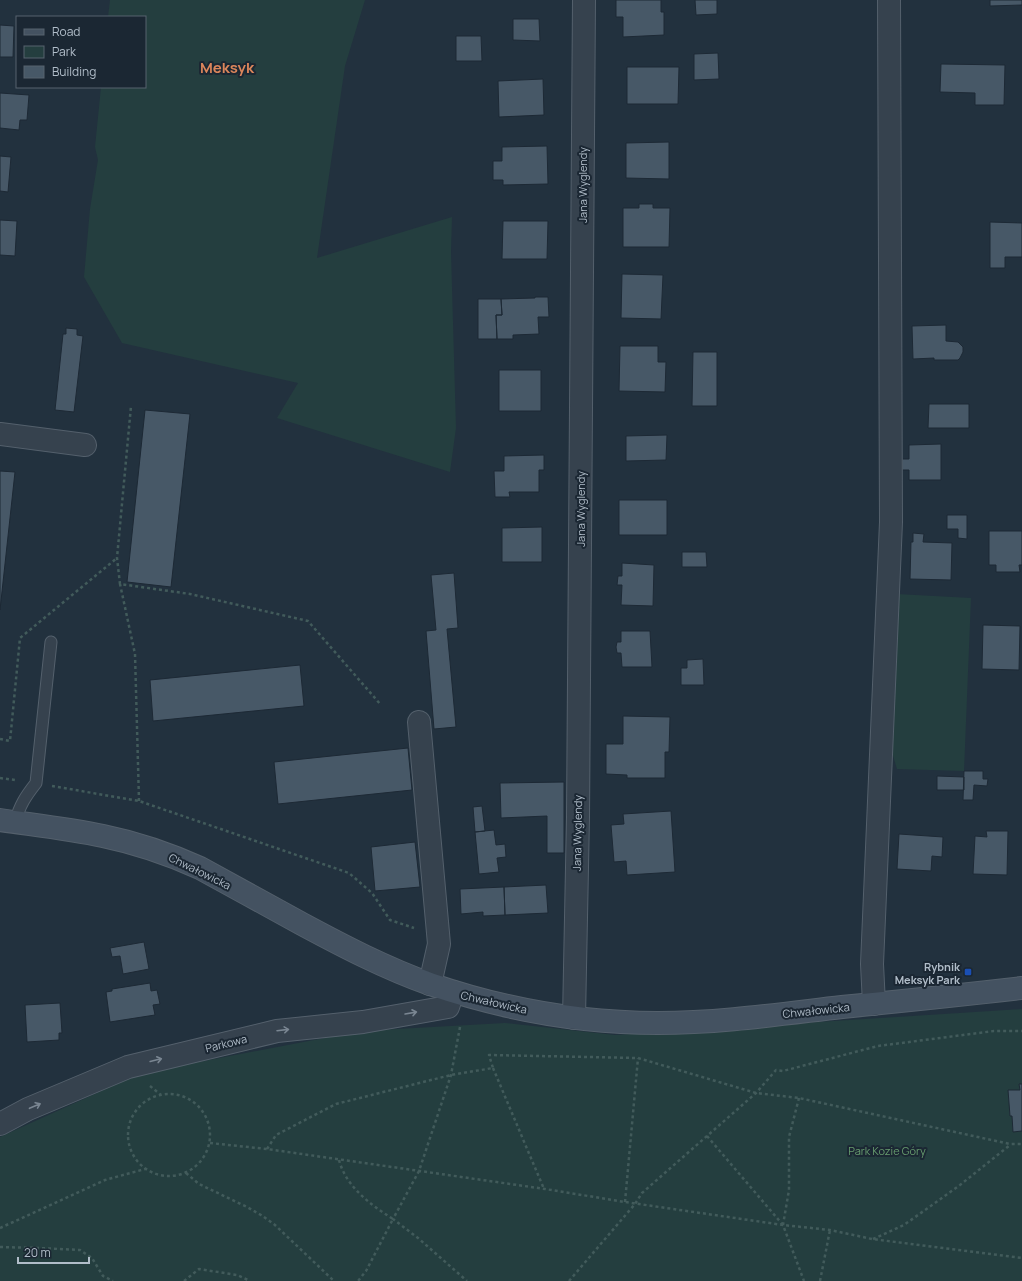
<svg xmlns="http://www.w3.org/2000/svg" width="1022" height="1281" font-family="Manrope,sans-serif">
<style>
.green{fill:#243e3f}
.building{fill:#475867;stroke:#1d2935}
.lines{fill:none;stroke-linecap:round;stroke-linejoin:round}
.lane-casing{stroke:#54606c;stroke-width:13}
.street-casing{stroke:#54606c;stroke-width:24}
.secondary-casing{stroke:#54606c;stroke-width:24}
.path{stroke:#425b5b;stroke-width:2.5;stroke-dasharray:3 3;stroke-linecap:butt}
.lane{stroke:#36424e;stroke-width:11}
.street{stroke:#36424e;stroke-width:22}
.secondary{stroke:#445261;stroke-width:22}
.oneway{stroke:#7a8692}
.transit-dot{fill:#1a4fb4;stroke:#1b2733;stroke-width:1.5}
.labels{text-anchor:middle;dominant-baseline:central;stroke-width:4;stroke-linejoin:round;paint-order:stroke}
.street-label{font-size:11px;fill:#b1bdc9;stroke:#1b2733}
.poi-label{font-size:11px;font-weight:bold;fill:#b1bdc9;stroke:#1b2733;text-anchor:end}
.park-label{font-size:11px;fill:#679c6e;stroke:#1b2733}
.district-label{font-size:15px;font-weight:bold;fill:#db865b;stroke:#1b2733}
</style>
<rect width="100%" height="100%" fill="#22313e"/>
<path class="green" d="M110 0H365L345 66 317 258 452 217 451 252 456 428 450 472 277 418 298 383 122 343 84 277 90 209 98 160 95 147 101 87H145V17H108Z
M897 594 971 598 964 771 897 769 891 749Z
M1022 1009V1281H0V1137L141 1073 361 1031 505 1023 615 1035Z"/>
<path class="building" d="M616 0H661V12H664V35L623 37V17H616Z
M695 0H717V14L696 15Z
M990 0H1022V5L990 6Z
M513 19H539L540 41 513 40Z
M0 25 14 26 13 57H0Z
M456 36H481L482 61H456Z
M718 53 719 79 694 80V54Z
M941 64 1005 65 1004 105H975V93L940 92Z
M627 67H679L678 104H627Z
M543 79 544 115 499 117 498 81Z
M0 93 29 95 27 120H20L19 130 0 128Z
M669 142V179L626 178V143Z
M547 146 548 184 503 185V180H493V161H502V147Z
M0 156 11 157 8 192 0 191Z
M639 204H653V208H670L669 247H623V208H639Z
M0 220 17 221 15 256 0 255Z
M503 221H548L547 259H502Z
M990 222 1022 223V257H1005V268H990Z
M622 274 663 275 661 319 621 318Z
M535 297H548L549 317H538L539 334 513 335V339H497L496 315H502L501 299 535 298Z
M478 299H501L502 315H496L497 339H478Z
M946 325V341L958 342 963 347V352L960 358 958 360H934V358L913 359 912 326Z
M66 328 77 329V335L83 336 74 412 55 410 63 334H66Z
M620 346H658V362H666L665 392 619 391Z
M693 352H717V406H692Z
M499 370H541V411H499Z
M929 404H969V428H928Z
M145 410 190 414 171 587 127 582Z
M667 435 666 460 626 461V436Z
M941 444V480H909V470H902V459H909V445Z
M544 455V470H539V492H509L510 497H495L494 471H504V456Z
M0 471 15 472 0 610Z
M619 500H667V535H619Z
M947 515H967V539L958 538V529H947Z
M542 527V562H502V528Z
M989 531H1022V565H1019L1020 572H996V565H989Z
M913 533 924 534 923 542 952 543 951 580 910 579 911 542H913Z
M682 552H706L707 567H682Z
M622 563 654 565 653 606 621 605 622 585H617L618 576H622Z
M454 573 458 628 447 629 456 727 434 729 426 631 436 630 431 575Z
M983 625 1020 626 1019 670 982 669Z
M621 631H650L652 667H622L621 653H617L616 647 617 642H621Z
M703 659 704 685H681V668H687V660Z
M300 665 304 706 153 721 150 680Z
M623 716 670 717 669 752H665V778H627V775L606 774V744H623Z
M408 748 412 790 278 804 274 762Z
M964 771H983V779H988L987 786 974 785 973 800H963Z
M937 776 964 777V790H937Z
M564 782V853H547V816L501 818 500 783Z
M482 806 485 831 475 832 473 807Z
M671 811 675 872 627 875 626 861 614 862 611 825 624 824 623 814Z
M494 830 496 845 505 844 506 857 497 858 499 872 479 874 475 832Z
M986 831H1008L1007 875 973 874 975 836 987 837Z
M899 834 943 837 942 857 932 856 931 871 897 869Z
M415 842 420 887 375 891 371 847Z
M546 885 548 913 505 915 504 887Z
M504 887 505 915 483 916V912L461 914 460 889Z
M144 942 149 969 123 974 120 956 112 957 110 948Z
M150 983 151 991 157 990 160 1004 153 1005 155 1015 110 1022 106 992 112 991V989Z
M60 1003 62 1033H59V1040L27 1042 25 1005Z
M1019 1084H1022V1131L1013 1132 1012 1116H1010L1008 1090H1020Z"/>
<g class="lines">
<defs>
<path id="lane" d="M15 822C20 805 25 797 36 783L51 642"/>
<path id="street" d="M0 434 85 445
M419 722 439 944 430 984
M874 1004 872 964 891 522 889 0
M574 1018 578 817 584 0
M0 1124 28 1109 128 1067 277 1031 363 1022 448 1007 453 992"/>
<path id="secondary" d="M0 820C34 825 70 829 103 836 137 843 169 854 200 868 234 887 268 905 302 924 343 946 385 968 430 984 503 1009 581 1023 658 1023 720 1023 781 1014 842 1007 902 1001 962 995 1022 988"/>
</defs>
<use href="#lane" class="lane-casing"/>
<use href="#street" class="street-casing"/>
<use href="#secondary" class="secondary-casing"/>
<path class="path" d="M120 584 117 558 131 406
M0 739 10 741 20 638 117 558
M0 778 15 780
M52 786 139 801 349 873 372 893 390 920 414 928
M139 801 135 654 120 584 190 594 308 621 381 705
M460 1027 451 1075 419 1171 393 1219 418 1238 467 1281
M493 1068 544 1189
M150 1086 161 1095
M128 1135a41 41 0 1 1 82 0a41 41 0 1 1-82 0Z
M799 1098 789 1137V1190L783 1225 804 1281
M707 1136 783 1225
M210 1143 267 1149 545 1189 625 1202 783 1225 830 1230 872 1239 1022 1258
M267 1149 276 1135 336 1104 451 1075 493 1068 489 1055 638 1058 756 1093 799 1098 1010 1144H1022
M339 1160C346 1187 371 1205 393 1219L366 1271 358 1281
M186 1173 199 1184 247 1207 261 1215 275 1225 334 1281
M625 1202 638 1058
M0 1228 105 1180 145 1169
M873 1239 904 1225 960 1185 1010 1145
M0 1247 39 1248 80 1250 92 1258 103 1276 113 1281
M184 1281 199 1269 237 1275 250 1281
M569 1281 635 1204 642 1193 756 1093 776 1070 783 1071 878 1046 994 1031H1022
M820 1281 830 1230"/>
<use href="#lane" class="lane"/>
<use href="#street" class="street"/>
<use href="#secondary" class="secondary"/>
</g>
<defs><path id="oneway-shaft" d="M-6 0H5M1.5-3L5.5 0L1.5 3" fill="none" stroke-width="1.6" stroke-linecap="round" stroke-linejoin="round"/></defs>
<g class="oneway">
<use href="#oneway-shaft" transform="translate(411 1013) rotate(-10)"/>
<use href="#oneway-shaft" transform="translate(283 1030) rotate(-7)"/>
<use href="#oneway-shaft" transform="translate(156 1060) rotate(-14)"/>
<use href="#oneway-shaft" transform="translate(35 1106) rotate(-23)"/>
</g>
<rect class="transit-dot" x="964" y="968" width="8" height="8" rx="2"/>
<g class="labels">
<g class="street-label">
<text transform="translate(582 185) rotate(-90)">Jana Wyglendy</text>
<text transform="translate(580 509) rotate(-90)">Jana Wyglendy</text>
<text transform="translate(577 833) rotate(-89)">Jana Wyglendy</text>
<text transform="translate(200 871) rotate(26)">Chwałowicka</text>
<text transform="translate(494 1002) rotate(13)">Chwałowicka</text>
<text transform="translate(816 1010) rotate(-6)">Chwałowicka</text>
<text transform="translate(226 1043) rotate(-14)">Parkowa</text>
</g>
<g class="poi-label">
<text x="960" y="966">Rybnik<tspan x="960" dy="13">Meksyk Park</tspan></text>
</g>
<g class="park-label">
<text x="887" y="1150">Park Kozie Góry</text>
</g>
<g class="district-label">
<text x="227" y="67">Meksyk</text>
</g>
</g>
<rect x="16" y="16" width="130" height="72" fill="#1b2733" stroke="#57636f"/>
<rect x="24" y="29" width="20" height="6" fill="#445261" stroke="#57636f"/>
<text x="52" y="36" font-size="12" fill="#b1bdc9">Road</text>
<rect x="24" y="46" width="20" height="12" fill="#243e3f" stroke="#57636f"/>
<text x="52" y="56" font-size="12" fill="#b1bdc9">Park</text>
<rect x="24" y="66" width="20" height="12" fill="#475867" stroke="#57636f"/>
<text x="52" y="76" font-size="12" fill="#b1bdc9">Building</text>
<path d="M18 1257v6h71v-6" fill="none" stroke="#b1bdc9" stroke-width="2"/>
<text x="24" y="1257" font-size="12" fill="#b1bdc9" stroke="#1b2733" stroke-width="3" paint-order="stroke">20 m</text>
</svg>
